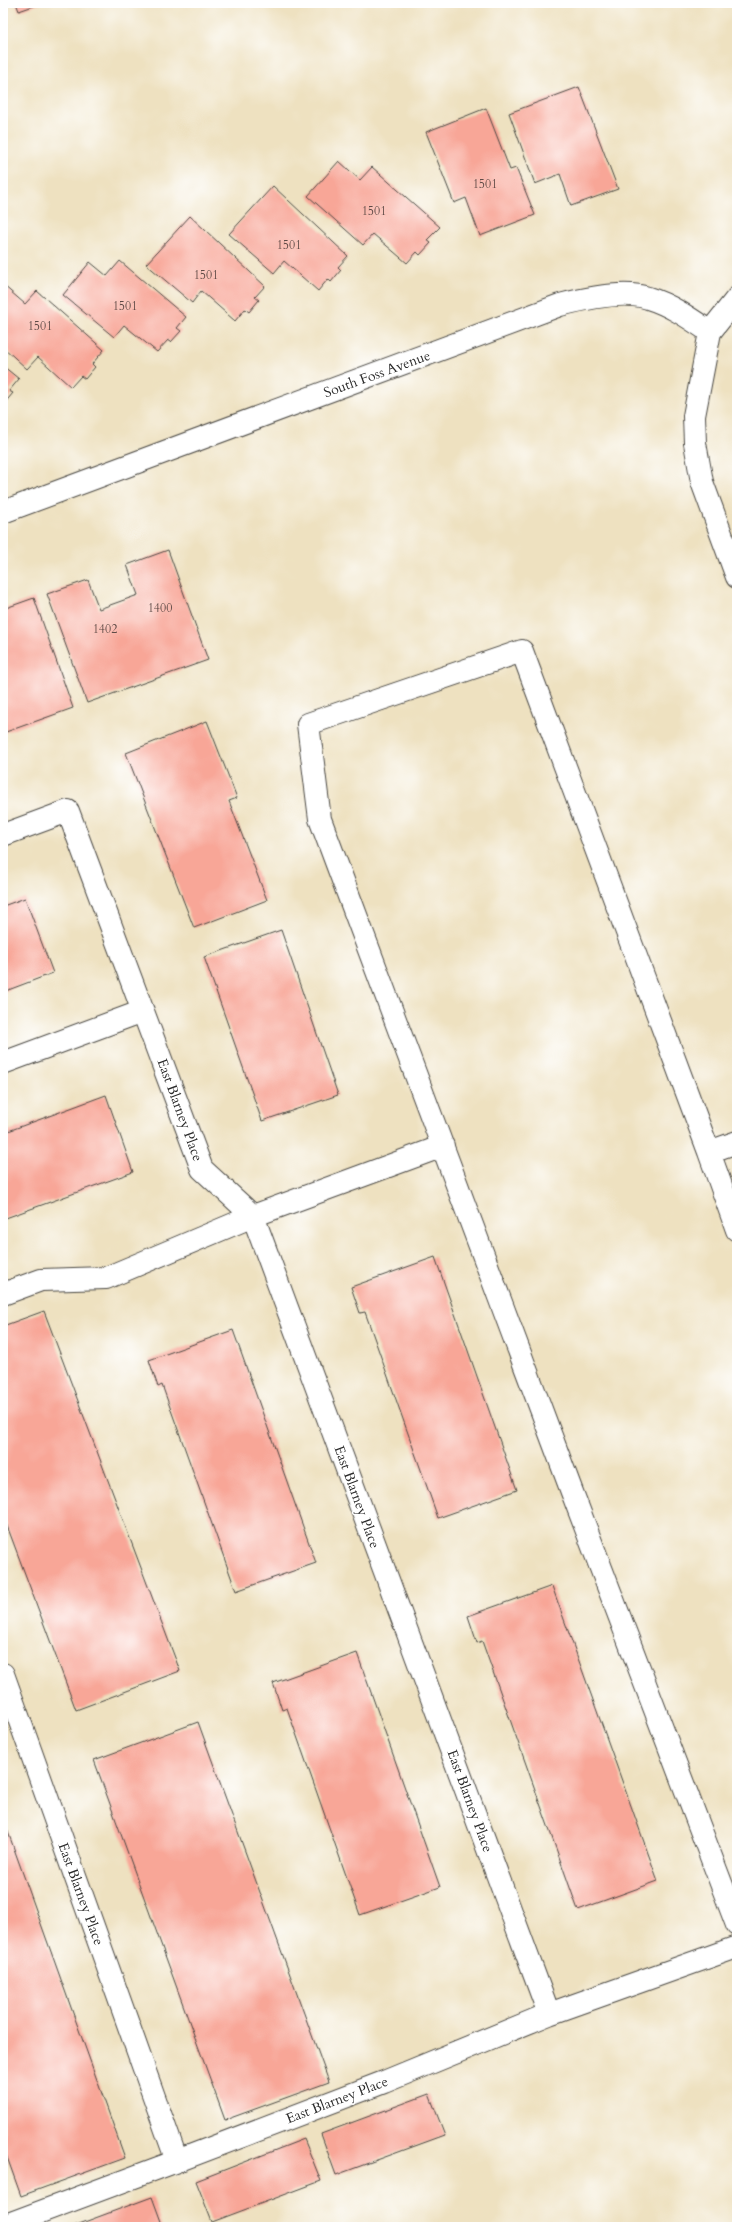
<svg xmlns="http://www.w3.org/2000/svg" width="740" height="2230" font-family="Cardo,serif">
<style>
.building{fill:#f8a697}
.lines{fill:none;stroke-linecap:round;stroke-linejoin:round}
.minor-casing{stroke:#484641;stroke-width:24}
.minor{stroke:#fff;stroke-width:22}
.labels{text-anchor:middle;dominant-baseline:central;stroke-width:3;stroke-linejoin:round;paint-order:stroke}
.number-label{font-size:12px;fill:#5e4a46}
.street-label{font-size:14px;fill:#2b2b2b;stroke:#fff}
</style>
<rect width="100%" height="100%" fill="#fff"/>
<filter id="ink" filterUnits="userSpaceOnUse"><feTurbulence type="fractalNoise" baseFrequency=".025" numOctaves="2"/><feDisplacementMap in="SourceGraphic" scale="8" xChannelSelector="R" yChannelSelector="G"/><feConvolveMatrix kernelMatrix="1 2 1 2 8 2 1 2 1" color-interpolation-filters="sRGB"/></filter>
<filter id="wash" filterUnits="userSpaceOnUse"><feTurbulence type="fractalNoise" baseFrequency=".012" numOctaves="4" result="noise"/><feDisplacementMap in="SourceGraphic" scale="16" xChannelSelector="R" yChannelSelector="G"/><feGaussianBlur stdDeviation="0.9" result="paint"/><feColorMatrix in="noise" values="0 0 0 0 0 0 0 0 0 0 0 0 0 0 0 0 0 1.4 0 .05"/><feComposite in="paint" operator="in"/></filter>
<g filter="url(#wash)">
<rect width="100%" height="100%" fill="#eee1c0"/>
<g id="blocks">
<path class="building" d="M16 3H42L19 11Z
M579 87 618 189 571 206 560 174 535 184 509 113Z
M486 108 510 170 516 168 535 215 480 236 466 198 454 203 426 132Z
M339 161 360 180 372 167 440 227 427 240 431 243 420 255 417 252 407 263 373 234 363 245 308 196Z
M273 186 348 256 338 267 341 270 331 282 328 279 318 291 284 261 274 273 229 234Z
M190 216 265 286 255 297 259 300 249 312 245 309 235 321 201 291 192 303 146 264Z
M120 261 186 317 177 328 181 331 171 342 168 340 157 352 124 325 114 337 63 295 90 262 107 276Z
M3 285 25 304 37 291 104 350 92 364 95 367 85 379 81 376 71 387 38 357 27 369 3 347Z
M3 366 19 379 9 391 13 393 3 405Z
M168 550 208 660 87 703 47 594 88 580 99 609 138 595 127 565Z
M34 598 73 708 3 733V609Z
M207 721 237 798 229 801 267 900 194 928 126 753Z
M25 898 53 973 3 992V906Z
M281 930 338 1095 262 1121 204 957Z
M106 1095 133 1172 3 1219V1133Z
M435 1257 517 1490 438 1518 365 1312 360 1313 351 1287Z
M44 1311 180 1671 76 1710 3 1515V1326Z
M233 1330 316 1563 236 1591 162 1385 158 1387 149 1360Z
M552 1586 658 1881 578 1910 482 1641 477 1643 468 1616Z
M357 1653 440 1887 360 1915 287 1708 282 1710 273 1683Z
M198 1722 329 2082 225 2120 94 1760Z
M3 1818 125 2158 21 2196 3 2146Z
M429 2094 445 2135 336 2175 321 2134Z
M304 2139 321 2181 212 2222 196 2181Z
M152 2197 163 2227H71Z"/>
</g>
</g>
<g filter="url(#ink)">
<use href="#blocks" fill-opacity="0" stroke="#484641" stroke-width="1"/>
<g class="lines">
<defs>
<path id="minor" d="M737 298 710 332 694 416 695 443 702 482 737 577
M3 512 560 305C583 299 625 290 648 298 671 305 691 319 710 332
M3 835 68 811 202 1169 253 1216 549 2014 384 2082 177 2161 3 1674
M3 1063 143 1011
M737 1142 709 1152 737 1230
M709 1152 522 651 308 724 320 819 572 1492 737 1925
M3 1294 41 1280 106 1278 253 1216 443 1146
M549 2014 737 1947
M3 2226 177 2161"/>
</defs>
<use href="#minor" class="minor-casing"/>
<use href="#minor" class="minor"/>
</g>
</g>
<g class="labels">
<g class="number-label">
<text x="485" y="184">1501</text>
<text x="374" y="211">1501</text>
<text x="289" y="245">1501</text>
<text x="206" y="275">1501</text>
<text x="125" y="306">1501</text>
<text x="40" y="326">1501</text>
<text x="160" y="608">1400</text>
<text x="105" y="629">1402</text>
</g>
<g class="street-label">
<text transform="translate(377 374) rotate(-20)">South Foss Avenue</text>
<text transform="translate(180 1110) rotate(70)">East Blarney Place</text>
<text transform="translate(357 1497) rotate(70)">East Blarney Place</text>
<text transform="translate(470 1801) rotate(70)">East Blarney Place</text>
<text transform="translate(81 1894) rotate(70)">East Blarney Place</text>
<text transform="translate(337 2100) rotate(-21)">East Blarney Place</text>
</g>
</g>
<rect width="740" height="2230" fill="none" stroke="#fff" stroke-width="16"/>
</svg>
